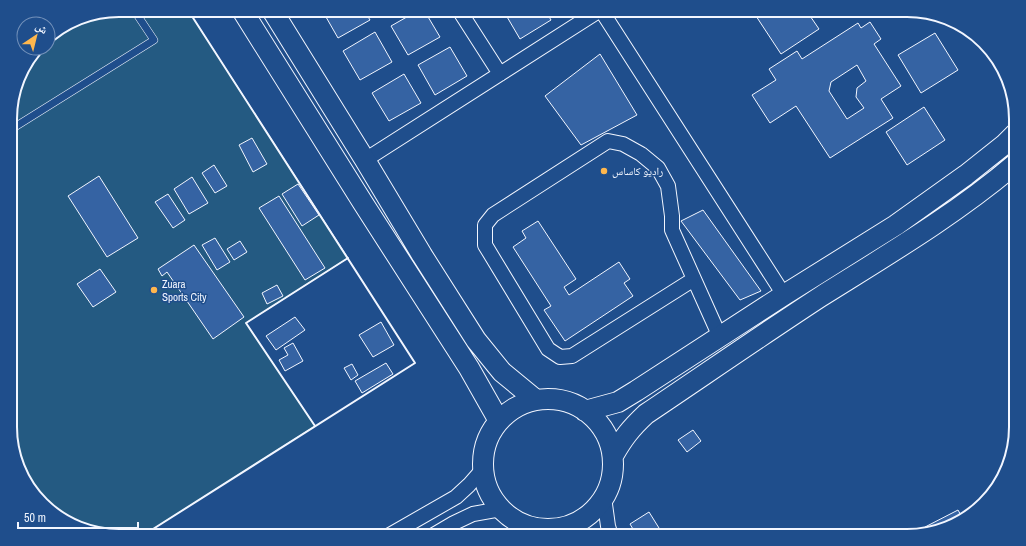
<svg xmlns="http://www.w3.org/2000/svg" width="1026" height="546" font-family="'Archivo Narrow','Noto Naskh Arabic',sans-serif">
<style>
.green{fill:#245a82;stroke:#a8bbd7}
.building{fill:#3563a3;stroke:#f2f6ff;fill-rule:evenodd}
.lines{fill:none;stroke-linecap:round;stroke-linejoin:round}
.lane-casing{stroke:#f2f6ff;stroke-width:8}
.street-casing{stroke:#f2f6ff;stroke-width:16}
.secondary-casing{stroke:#f2f6ff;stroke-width:22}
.lane{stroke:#1f4e8c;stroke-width:7}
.street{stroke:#1f4e8c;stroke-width:14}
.secondary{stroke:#1f4e8c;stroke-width:20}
.wall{stroke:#f2f6ff;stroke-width:2}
.poi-dot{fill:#ffb74d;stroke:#1f4e8c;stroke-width:1.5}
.labels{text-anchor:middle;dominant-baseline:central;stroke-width:3;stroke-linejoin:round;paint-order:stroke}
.poi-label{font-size:11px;fill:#f2f6ff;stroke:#1f4e8c;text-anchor:start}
.rim{fill:none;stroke:#f2f6ff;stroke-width:2}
</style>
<rect width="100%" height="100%" fill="#1f4e8c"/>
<path class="green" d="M119 10H188L348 258 246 323 315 426 142 536H119L71 525 29 488 11 441 10 112 21 71 39 48H48V37L78 18Z"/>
<path class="building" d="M322 10H364L370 20 338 38Z
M419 10H424L440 37 408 55 391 26Z
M503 10H545L551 20 520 39Z
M554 10H568L558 16Z
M766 10H806L819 29 781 54 756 16Z
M870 22 881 39 874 44 901 86 881 99 893 118 830 158 796 106 770 123 752 95 776 80 769 69 797 51 802 59 858 23 861 28ZM857 65 866 81 857 88 856 97 864 108 847 119 829 91 831 82Z
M375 32 392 62 360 80 343 51Z
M935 33 958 70 921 93 898 55Z
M450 47 467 76 435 95 418 65Z
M600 54 637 115 581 145 545 96Z
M404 74 421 103 389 121 372 93Z
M924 107 945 140 907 165 886 132Z
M252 138 267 164 253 172 239 145Z
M214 165 227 186 215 193 202 173Z
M99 176 138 238 107 257 68 196Z
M192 177 208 203 189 214 174 189Z
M298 184 319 215 302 226 282 194Z
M168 194 185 220 173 228 155 202Z
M279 196 325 268 305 280 259 208Z
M703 210 761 291 740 300 681 221Z
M538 221 576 279 564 287 569 295 619 262 630 279 624 283 633 296 565 341 544 310 551 306 513 247 526 238 522 231Z
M215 238 230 262 217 270 202 245Z
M240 241 247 252 234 260 227 249Z
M194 245 244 317 213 339 167 272 162 276 158 269Z
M100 269 116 292 93 307 77 284Z
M277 285 283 296 267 304 262 293Z
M295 317 305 330 276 350 266 336Z
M381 322 394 345 373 357 359 335Z
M293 343 303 361 285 371 279 360 288 355 284 348Z
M386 363 393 374 362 393 355 381Z
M352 364 358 375 351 380 344 368Z
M693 430 701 441 687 452 678 440Z
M958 510 963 519 927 531 925 527Z
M649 512 664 536H637L630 524Z
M902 529 906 536H891Z"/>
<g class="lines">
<defs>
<path id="lane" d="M10 130 154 40 134 10"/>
<path id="street" d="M459 10 500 74
M601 10 784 295
M365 160 600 10
M694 279 572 356 560 357 548 349 485 245V225L493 215 608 141 623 144 641 154 658 168 668 186 672 216V230L720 337
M604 497 608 526 611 536
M561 528 572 536
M388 536 456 497 469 485 483 469
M432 536 454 523 473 514 501 509"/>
<path id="secondary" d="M242 10 363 203 469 368 499 421
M272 10 365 160 422 255 476 340 502 372 536 400
M483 464a65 65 0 1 1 130 0a65 65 0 1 1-130 0Z
M585 411 618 402 636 391 784 295 896 225 966 175 1005 144 1015 134
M613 456C623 438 631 428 646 414 704 375 762 335 820 297 887 255 955 215 1015 164"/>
</defs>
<use href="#lane" class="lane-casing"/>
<use href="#street" class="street-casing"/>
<use href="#secondary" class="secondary-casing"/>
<use href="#lane" class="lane"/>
<use href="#street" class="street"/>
<use href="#secondary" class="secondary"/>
<path class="wall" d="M315 426 246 323 348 258
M142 536 415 363 188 10"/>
</g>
<g class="poi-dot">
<circle cx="604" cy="171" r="4"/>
<circle cx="154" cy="290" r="4"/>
</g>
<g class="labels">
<g class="poi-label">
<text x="612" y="171">راديو كاساس</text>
<text x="162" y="284">Zuara<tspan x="162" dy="13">Sports City</tspan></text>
</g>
</g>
<path d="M0 0H1026V546H0ZM119 17H907A102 102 0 0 1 1009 119V427A102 102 0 0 1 907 529H119A102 102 0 0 1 17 427V119A102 102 0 0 1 119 17Z" fill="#1f4e8c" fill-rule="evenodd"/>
<path class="rim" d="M119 17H907A102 102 0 0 1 1009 119V427A102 102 0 0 1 907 529H119A102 102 0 0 1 17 427V119A102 102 0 0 1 119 17Z"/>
<g transform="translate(36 36) rotate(35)"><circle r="19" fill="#1f4e8c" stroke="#7391ba"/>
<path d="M0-3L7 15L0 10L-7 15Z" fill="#ffb74d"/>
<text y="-6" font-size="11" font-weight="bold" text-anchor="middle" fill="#f2f6ff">ش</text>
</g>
<path d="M18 522v6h120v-6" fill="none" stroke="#f2f6ff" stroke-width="2"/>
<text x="24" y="522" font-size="12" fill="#f2f6ff" stroke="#1f4e8c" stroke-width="3" paint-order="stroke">50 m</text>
</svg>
